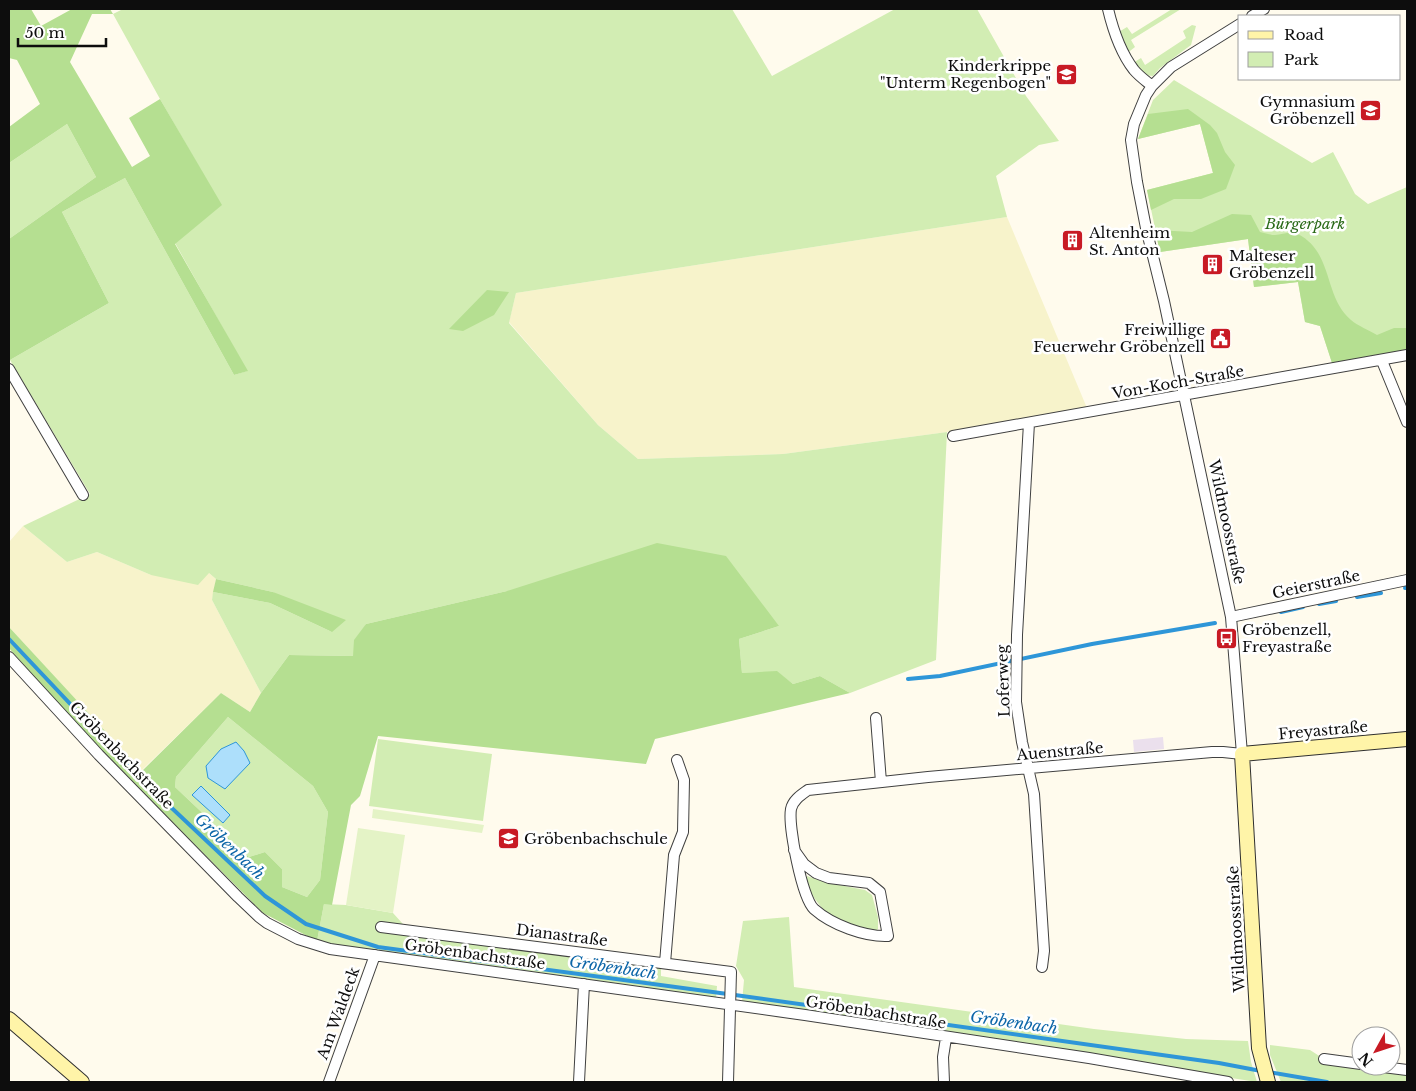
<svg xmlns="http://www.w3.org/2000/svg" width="1416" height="1091" font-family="'Libre Baskerville',serif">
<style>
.industrial{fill:#ebe0ed}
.farmland{fill:#f7f3cb}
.green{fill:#d2edb3}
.forest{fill:#b5df91;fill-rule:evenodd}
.pitch{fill:#e4f3c6}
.water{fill:#addffb;stroke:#2e96d8}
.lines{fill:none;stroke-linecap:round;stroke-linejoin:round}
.stream{stroke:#2e96d8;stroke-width:4}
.street-casing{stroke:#404040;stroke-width:12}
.secondary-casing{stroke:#2f2f2f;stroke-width:16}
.street{stroke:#fff;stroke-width:10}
.secondary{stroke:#fff4a8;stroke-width:14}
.labels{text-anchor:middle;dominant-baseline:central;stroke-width:5;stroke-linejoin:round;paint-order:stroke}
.poi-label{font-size:15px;fill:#0d0d0d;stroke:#fff;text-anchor:start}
.park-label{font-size:15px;font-style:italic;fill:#2a6a18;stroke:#fff}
.street-label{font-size:15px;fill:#0d0d0d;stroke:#fff}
.water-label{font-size:16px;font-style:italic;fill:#0d66a8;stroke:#fff}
</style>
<rect width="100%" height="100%" fill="#fffbed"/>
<path class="industrial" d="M1163 737 1164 749 1134 752 1133 740Z"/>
<path class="farmland" d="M1007 217 1087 408 947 432 783 454 638 459 598 425 509 322 516 293Z
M23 526 67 562 97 552 151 575 209 573 216 579 212 600 261 693 250 712 221 693 141 771 9 627V542Z"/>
<path class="green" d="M123 9H732L772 76 895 9H977L1026 96 1059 141 1039 145 996 176 1007 217 516 293 509 323 598 425 638 459 783 454 947 432 936 660 850 693 820 676 793 684 777 672 742 673 739 639 779 626 507 591 366 624 353 656 289 655 261 693 212 600 213 592 270 603 332 632 273 592 216 579 209 573 198 585 151 575 97 552 67 562 23 526 90 494 10 360 109 303 62 212 125 178 234 375 247 371 175 243 221 205 160 99 113 14Z
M1172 9H1181L1131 40 1135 47 1130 51H1126L1117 33 1127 27 1132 34Z
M1192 25 1196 26 1191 45 1160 68 1153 76 1144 75 1133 63 1141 58 1145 65 1186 38 1183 31Z
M1174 80 1312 163 1333 152 1355 194 1368 204 1407 187V352L1333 366 1320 326 1305 322 1298 282 1254 287 1248 239 1160 252 1147 190 1213 173 1200 124 1138 139 1153 100Z
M67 124 96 177 9 239V163Z
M228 717 313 786 328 812 320 880 307 897 282 887V869L265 852 249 857 175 787 176 777Z
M378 739 492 754 483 821 369 806Z
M807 876 824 882 865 890 872 895 878 917V929L872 934C863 931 854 929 845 926 827 918 814 899 805 883Z
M324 904 346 905 393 913 412 934 661 967V976L717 986 716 999 332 946 317 941Z
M789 917 794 987 1094 1029 1186 1039 1248 1041 1251 1062 1257 1082 742 1002 744 980 736 966 743 921Z
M1270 1045 1310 1050 1324 1059 1407 1074V1082H1281L1270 1055Z"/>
<path class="forest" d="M9 9H31L41 26 72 9H110L113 14H92L70 62 132 167 150 156 129 118 160 99 222 205 175 244 248 371 234 375 125 178 62 212 109 303 10 360 9 239 96 177 67 124 9 163V127L40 104 17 60 9 58Z
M1188 109 1210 125 1217 133 1225 152 1235 165 1226 189 1201 199H1174L1151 210 1147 190 1213 173 1200 124 1138 139 1148 114Z
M1232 214 1251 215 1260 232C1265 233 1270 235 1275 235 1282 234 1292 231 1298 234 1334 253 1323 296 1351 320 1358 326 1369 330 1377 335L1394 328H1407V352L1333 366 1320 326 1305 322 1298 282 1254 287 1248 239 1160 252 1155 230 1192 232Z
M487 290 509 292 494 315 463 331 449 329Z
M657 543 726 556 779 626 739 639 742 673 777 671 793 684 820 676 850 693 655 739 646 764 378 736 360 796 351 805 332 905 324 904 317 941 263 913 104 753 50 695 9 648V627L142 771 221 693 250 712 261 693 289 655 353 656 354 640 366 624 507 591ZM228 717 313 786 328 812 320 880 307 897 282 887V869L265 852 249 857 175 787 176 777Z
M216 579 273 592 346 620 332 632 270 603 213 592Z"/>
<path class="pitch" d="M373 809 484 825 482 833 372 818Z
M358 828 405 835 393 913 346 905Z"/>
<path class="water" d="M236 742 244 751 250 763 225 789 208 778 206 766 221 749Z
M201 786 230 815 223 823 192 795Z"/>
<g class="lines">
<path class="stream" d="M1405 588H1407
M1357 597 1381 593
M1319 604 1336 601
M1281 612 1303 607
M9 639 141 779 265 896 306 924 378 947 735 995 1219 1063 1261 1071
M908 679 940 676 1092 644 1215 623
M1268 1072 1327 1082"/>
<defs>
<path id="street" d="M1108 9C1113 30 1120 52 1134 70 1139 76 1146 81 1152 86
M1252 16 1264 9
M1382 361 1407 422
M9 369 83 495
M1029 423 1017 635 1016 702 1022 742 1034 794 1044 951 1042 967
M953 436 1407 355
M1231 617 1407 580
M9 657 99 755 238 897 259 917 267 923 298 939 330 949 805 1015 1089 1058 1228 1082
M876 718 881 782
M794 850 804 864 816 873 829 878 869 883 880 892 888 936C865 937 832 925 814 909 802 898 788 826 791 809 793 800 801 795 808 790L928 777 1212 752H1223L1242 754 1231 617 1164 301 1146 228 1137 182 1131 140 1134 124 1146 95 1152 86 1171 67 1240 24
M381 927 731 972 728 1082
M665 963 674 855 683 832 684 780 677 760
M1324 1059 1361 1064
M1375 1066 1407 1070
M329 1082 375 955
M579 1082 584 984
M944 1082 943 1057 946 1038"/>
<path id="secondary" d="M9 1019 82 1082
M1268 1082 1259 1048 1242 754 1407 739"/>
</defs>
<use href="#street" class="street-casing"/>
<use href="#secondary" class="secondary-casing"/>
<use href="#street" class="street"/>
<use href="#secondary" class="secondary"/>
</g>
<defs>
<symbol id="school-square" viewBox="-11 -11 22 22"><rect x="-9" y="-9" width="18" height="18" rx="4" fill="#c81a24" stroke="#fff"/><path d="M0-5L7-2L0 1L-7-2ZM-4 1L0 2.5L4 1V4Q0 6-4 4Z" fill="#fff"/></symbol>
<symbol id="building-square" viewBox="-11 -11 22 22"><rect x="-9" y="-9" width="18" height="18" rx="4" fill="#c81a24" stroke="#fff"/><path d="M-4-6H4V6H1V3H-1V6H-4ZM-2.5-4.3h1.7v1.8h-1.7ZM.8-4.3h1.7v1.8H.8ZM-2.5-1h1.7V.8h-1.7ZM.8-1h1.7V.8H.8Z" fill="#fff"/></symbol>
<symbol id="civic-square" viewBox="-11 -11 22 22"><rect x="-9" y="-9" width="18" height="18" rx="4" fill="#c81a24" stroke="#fff"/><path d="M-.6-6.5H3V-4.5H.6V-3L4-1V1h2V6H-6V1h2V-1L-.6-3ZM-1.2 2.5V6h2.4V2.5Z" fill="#fff"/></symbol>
<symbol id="bus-square" viewBox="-11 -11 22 22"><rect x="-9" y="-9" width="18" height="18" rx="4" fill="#c81a24" stroke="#fff"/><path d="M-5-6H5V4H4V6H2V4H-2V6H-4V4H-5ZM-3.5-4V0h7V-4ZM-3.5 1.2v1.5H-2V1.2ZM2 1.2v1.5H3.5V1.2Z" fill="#fff"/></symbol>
</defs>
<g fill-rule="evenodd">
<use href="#school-square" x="1054" y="62" width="25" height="25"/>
<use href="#school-square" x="1358" y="98" width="25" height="25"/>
<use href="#building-square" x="1060" y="228" width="25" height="25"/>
<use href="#building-square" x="1200" y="252" width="25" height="25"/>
<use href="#civic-square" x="1208" y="326" width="25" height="25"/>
<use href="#bus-square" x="1214" y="626" width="25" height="25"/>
<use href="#school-square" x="496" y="826" width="25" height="25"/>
</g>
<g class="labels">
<g class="poi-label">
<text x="1051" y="65" text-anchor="end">Kinderkrippe<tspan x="1051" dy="17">"Unterm Regenbogen"</tspan></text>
<text x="1355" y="101" text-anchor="end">Gymnasium<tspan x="1355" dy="17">Gröbenzell</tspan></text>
<text x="1089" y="232">Altenheim<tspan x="1089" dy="17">St. Anton</tspan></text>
<text x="1229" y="255">Malteser<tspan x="1229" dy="17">Gröbenzell</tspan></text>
<text x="1205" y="329" text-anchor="end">Freiwillige<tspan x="1205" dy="17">Feuerwehr Gröbenzell</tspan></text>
<text x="1242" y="629">Gröbenzell,<tspan x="1242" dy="17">Freyastraße</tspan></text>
<text x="524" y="838">Gröbenbachschule</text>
</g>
<g class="park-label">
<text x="1305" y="223">Bürgerpark</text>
</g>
<g class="street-label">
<text transform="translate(1178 382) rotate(-10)">Von-Koch-Straße</text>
<text transform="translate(1227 522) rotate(78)">Wildmoosstraße</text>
<text transform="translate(1316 584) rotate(-12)">Geierstraße</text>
<text transform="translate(1003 681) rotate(-92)">Loferweg</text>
<text transform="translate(1323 730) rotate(-5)">Freyastraße</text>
<text transform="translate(1060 751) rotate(-5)">Auenstraße</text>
<text transform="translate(122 755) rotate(46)">Gröbenbachstraße</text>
<text transform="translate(1236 929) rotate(-93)">Wildmoosstraße</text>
<text transform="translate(562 935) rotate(7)">Dianastraße</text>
<text transform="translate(475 954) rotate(8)">Gröbenbachstraße</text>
<text transform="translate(876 1012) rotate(9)">Gröbenbachstraße</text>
<text transform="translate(338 1013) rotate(-70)">Am Waldeck</text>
</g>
<g class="water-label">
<text transform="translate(230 846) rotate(43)">Gröbenbach</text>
<text transform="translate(613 967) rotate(8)">Gröbenbach</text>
<text transform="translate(1014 1022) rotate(8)">Gröbenbach</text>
</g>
</g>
<rect width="1416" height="1091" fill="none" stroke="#0d0d0d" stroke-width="20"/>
<rect x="1238" y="15" width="162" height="65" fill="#ffffff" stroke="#9e9e9e"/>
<rect x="1248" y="31" width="25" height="8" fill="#fff4a8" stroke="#9e9e9e"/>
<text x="1284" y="40" font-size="15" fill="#0d0d0d">Road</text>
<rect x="1248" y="52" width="25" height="15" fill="#d2edb3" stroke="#9e9e9e"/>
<text x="1284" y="65" font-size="15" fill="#0d0d0d">Park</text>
<g transform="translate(1376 1051) rotate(230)"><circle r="24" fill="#ffffff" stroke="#9e9e9e"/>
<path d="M0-4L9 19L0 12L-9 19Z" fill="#c81a24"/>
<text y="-8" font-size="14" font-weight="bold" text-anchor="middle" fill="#0d0d0d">N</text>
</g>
<path d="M18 38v8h88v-8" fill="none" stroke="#0d0d0d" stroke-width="2.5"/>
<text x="25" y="38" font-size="15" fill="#0d0d0d" stroke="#ffffff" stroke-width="4" paint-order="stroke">50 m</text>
</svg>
